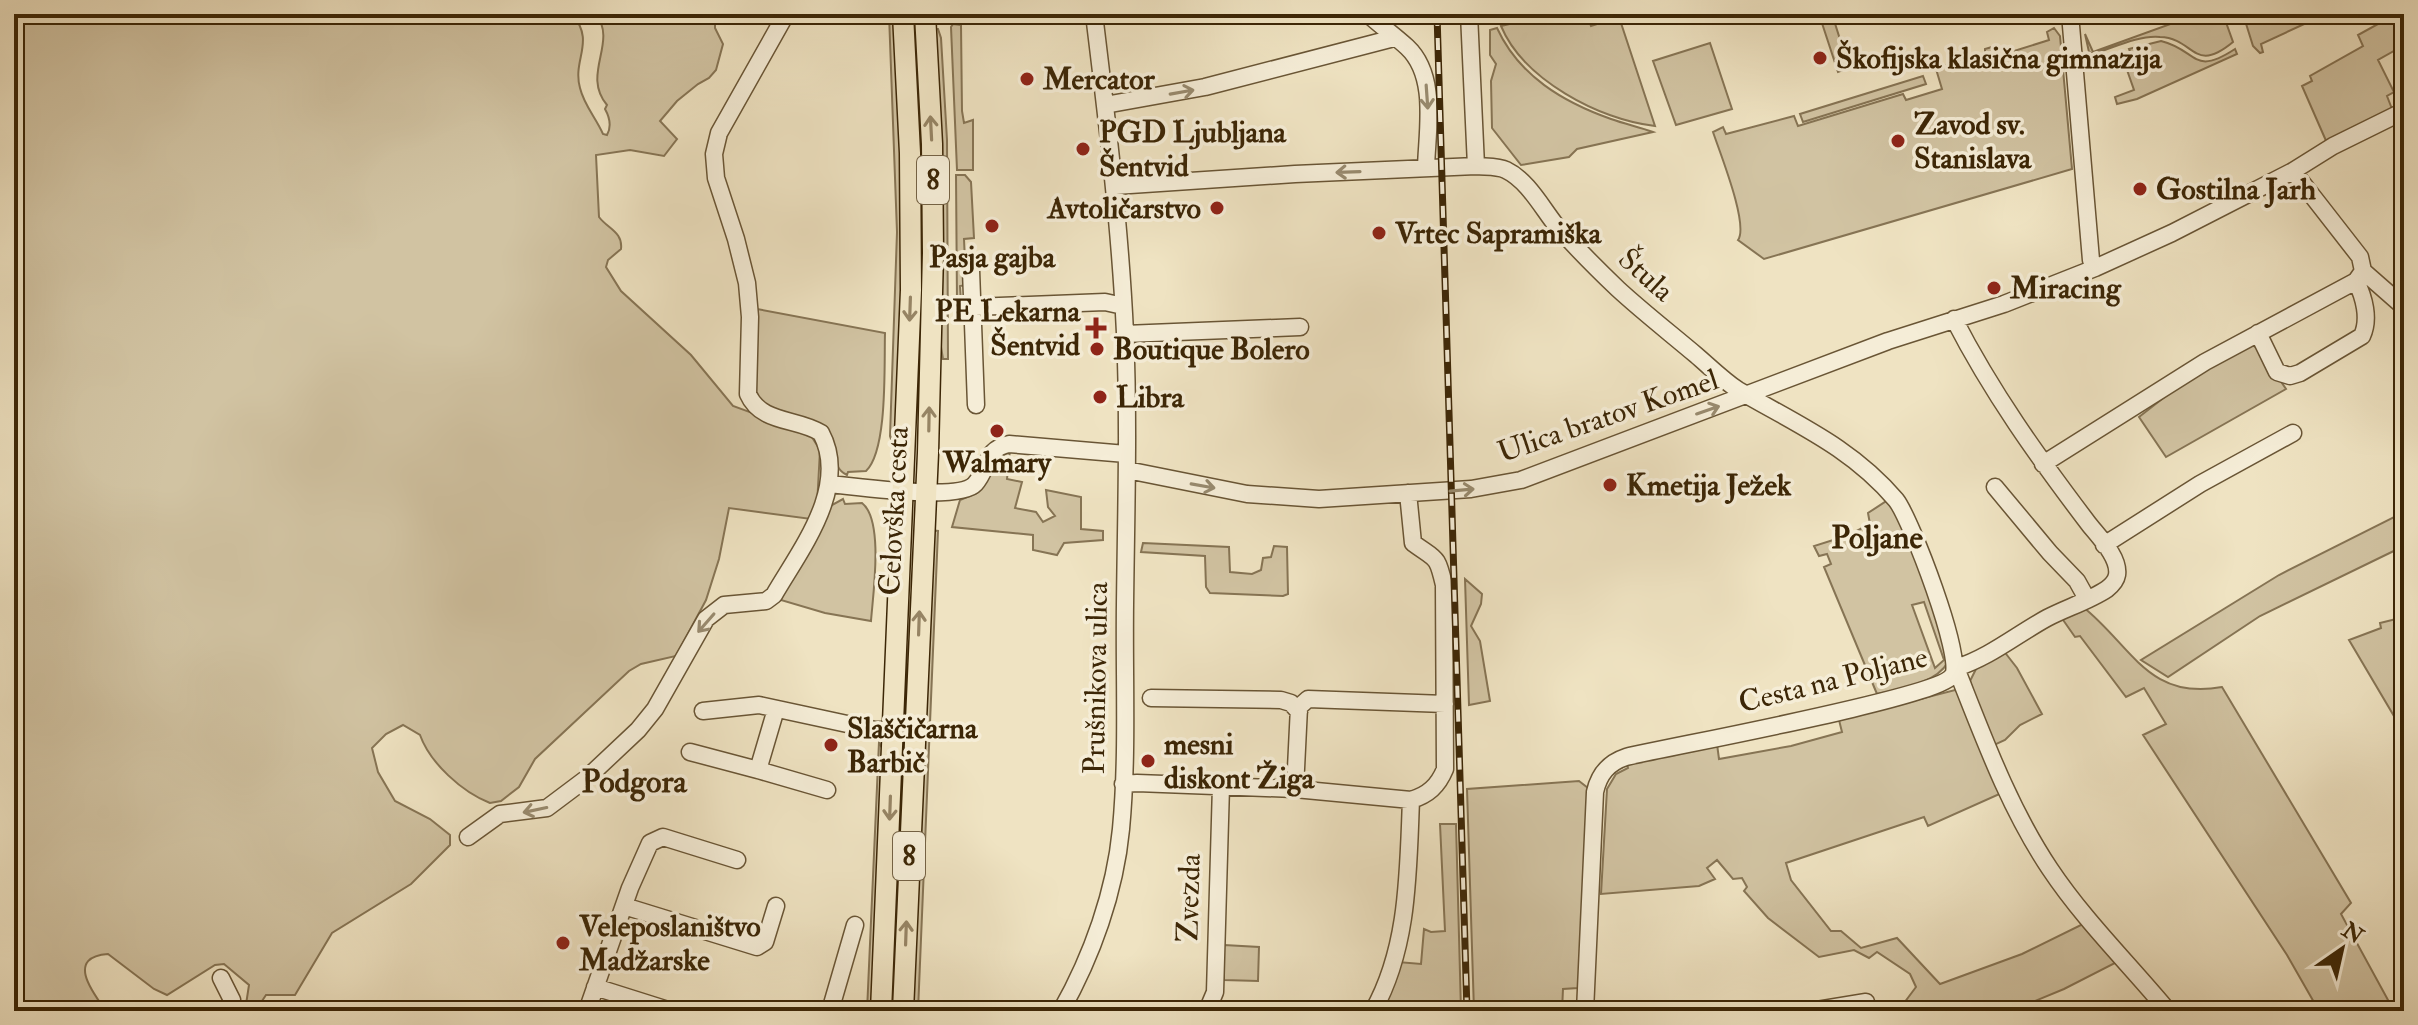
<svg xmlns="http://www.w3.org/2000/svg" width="2418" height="1025" font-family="'IM FELL Double Pica',serif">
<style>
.green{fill:#d1c3a2;stroke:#867454;stroke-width:2;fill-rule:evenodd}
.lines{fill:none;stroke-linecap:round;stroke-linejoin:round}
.minor-casing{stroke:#695535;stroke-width:19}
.major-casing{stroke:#3c2606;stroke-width:23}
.minor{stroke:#f5edd7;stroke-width:16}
.major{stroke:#efe3c2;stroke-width:20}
.rail-casing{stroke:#3c2606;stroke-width:7}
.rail{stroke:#f5edd7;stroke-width:4;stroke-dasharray:12;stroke-linecap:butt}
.oneway{stroke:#988a6e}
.oneway2{stroke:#968464}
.poi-dot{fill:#8f2418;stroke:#f5edd7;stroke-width:3}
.labels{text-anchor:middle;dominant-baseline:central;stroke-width:7;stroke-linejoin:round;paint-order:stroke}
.shield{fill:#f5edd7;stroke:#746245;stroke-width:2}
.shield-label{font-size:28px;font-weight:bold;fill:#3c2606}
.poi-label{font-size:30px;font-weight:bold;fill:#3c2606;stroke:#f5edd7;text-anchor:start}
.street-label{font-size:30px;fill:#3c2606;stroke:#f5edd7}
.neighbourhood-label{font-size:32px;font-weight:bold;fill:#3c2606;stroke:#f5edd7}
</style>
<rect width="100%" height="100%" fill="#efe3c2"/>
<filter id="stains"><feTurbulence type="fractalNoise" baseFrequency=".0025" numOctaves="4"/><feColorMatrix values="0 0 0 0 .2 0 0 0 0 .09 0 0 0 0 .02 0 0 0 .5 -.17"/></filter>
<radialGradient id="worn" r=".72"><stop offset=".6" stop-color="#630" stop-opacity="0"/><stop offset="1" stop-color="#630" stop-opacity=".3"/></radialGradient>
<path class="green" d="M14 14H572C596 42 572 59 580 88 584 105 596 118 603 134L607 135C612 126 610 118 605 109L607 105C581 74 618 43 596 14H715V28L723 44 716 70 709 78 698 84 677 101 660 121 677 139 664 156 630 150 596 155 599 217C608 229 623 232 621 249L608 260 606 267 621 291 691 355 733 406 810 434 820 450 817 506 811 519 729 508 719 559 706 600 676 656 641 664 629 671 535 759 519 787 501 801 490 803C462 792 430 763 420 735L403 725 386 734 372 748 378 772 395 801 430 819 450 835V845L411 884 332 933 295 995H266L260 1004 259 1011H245L249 985 224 964 215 965 167 995 154 989 108 954C65 957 93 993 106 1011H14Z
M889 14H897L904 154 898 442H892L890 436 897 232Z
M1552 14H1587L1591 26 1619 17 1655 126C1599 120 1523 79 1501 26Z
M1819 14H1832L1849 68 1838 72Z
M2198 14H2223L2233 42C2193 75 2195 38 2160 37 2138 35 2113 48 2093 54L2089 52 2085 34 2093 52Z
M2243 14H2326L2261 44 2263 52 2260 53 2253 46Z
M2396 14H2404V51L2401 47 2378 60 2394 92 2387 96 2392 109 2327 143 2302 86 2312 81 2310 76 2363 46 2358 35Z
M953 24 961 25 962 111 964 123 973 120V170H957L951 27Z
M1497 28C1519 76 1563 102 1611 119 1625 124 1639 127 1653 132L1577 149 1569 157 1521 165 1492 128 1491 81 1496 64 1490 55V30Z
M2054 28 2060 36 2072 169 1764 259 1738 240C1749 225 1720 153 1713 132L1723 127 1726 134 1794 116 1798 126 1903 94 1906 100 1942 89 1936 69 1985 53V49L1992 47 1998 56 2049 40 2047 32Z
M933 29H938L941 38 947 140 948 359H943L940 341Z
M2161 41C2198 50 2192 77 2235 49L2237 54 2137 99 2117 104 2115 97 2134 90 2127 70 2136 67 2129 49Z
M1710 43 1732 109 1676 125 1653 61Z
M1923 76 1926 84 1803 122 1800 114Z
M956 175H965L971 182 974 238 964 239 966 285 960 286 961 302H957Z
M757 309 885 333C884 364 888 450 866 471L848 472 847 475C831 468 836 448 828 433L758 402 751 375Z
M2252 345 2259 349 2286 389 2166 457 2139 417 2189 378Z
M1010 450 1007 479 1022 482 1015 508 1036 512 1043 522 1055 516 1048 507 1046 490 1081 497V529L1103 531V540L1064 543 1057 555 1033 550V535L952 527 960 500 977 493 995 458Z
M843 499 845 504 862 503C884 520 873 594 871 621L825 613 774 598 826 513 832 505Z
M1888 500C1919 548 1935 607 1948 662 1936 684 1899 689 1877 694L1824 567 1831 564 1827 554 1819 556 1814 546 1849 535 1870 524 1868 513ZM1924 602 1944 660 1935 668 1912 605Z
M2404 512V546L2260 616 2168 677 2141 660 2279 575Z
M930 530 938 531 918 1011H910Z
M1143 543 1229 547 1230 572 1252 574 1261 570 1263 558 1271 557 1274 546 1287 547 1288 594 1283 596 1210 593 1206 587 1205 556 1141 552Z
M1465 579 1482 594 1481 604 1471 626 1480 641 1490 701 1469 705Z
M2083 607C2131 645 2148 701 2222 687L2351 903 2341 914 2394 1011H2319L2287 955 2143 735 2166 724 2144 688 2126 697 2080 636 2075 637 2061 617Z
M2404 617V733L2349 640 2381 628 2380 623Z
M906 640 908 726 896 1011H891L890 975Z
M2003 650 2017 668 2042 714 2020 725 2005 740 1992 746 1970 681 1977 667Z
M1955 690 1959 692 2004 792 1928 826 1924 817 1786 863 1791 880 1831 931H1841L1861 948 1897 938 1940 984 2022 954 2087 922 2119 961 2064 989 2011 1011H1874L1873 1007 1893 1004 1901 1007 1916 987 1910 974 1877 952 1869 958 1854 950 1819 957 1768 918 1744 891 1747 887 1742 878 1733 879 1717 860 1707 868 1715 879 1699 886 1601 894 1607 789 1616 774 1628 768 1627 764 1717 744 1719 759 1791 746 1842 732 1839 720Z
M879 742 886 756 874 1011H867Z
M1579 781 1588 788 1586 887 1578 988 1563 989 1562 1011H1474L1467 789Z
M1440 824H1456L1461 1011H1380L1398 962 1421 964 1424 929 1431 932 1445 931Z
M1224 945 1259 947 1258 981 1224 980Z"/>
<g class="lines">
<defs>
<path id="minor" d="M1368 14C1381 26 1395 36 1407 47 1438 76 1427 130 1426 168
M1469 14 1476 166
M2070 14 2091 260 2095 268
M1105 105 1205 87 1394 38
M1115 186 1295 174 1476 166C1486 167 1498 166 1506 170 1527 180 1541 206 1555 224 1575 247 1596 268 1618 289 1643 312 1670 333 1696 355 1710 367 1723 380 1738 390 1796 424 1851 447 1896 500 1911 519 1964 659 1953 675 1939 698 1671 746 1626 757 1608 763 1599 774 1595 792L1585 1011
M971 270 976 405
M2363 271 2404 307
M974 307 1105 302 1123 306
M1954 319C1992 393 2038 457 2088 523 2097 535 2120 557 2117 575 2116 581 2112 585 2107 589 2089 601 2066 608 2047 618 2016 635 1990 657 1956 668
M2258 333 2277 372 2290 376 2300 373 2362 336C2370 319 2364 297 2356 281
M1125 334 1300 327
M2043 464 2205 362 2356 281 2363 271 2360 257 2293 171
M1127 470 1247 494 1319 499 1471 489 1521 480 1888 341 2004 304 2095 268 2172 233 2293 171 2333 146 2404 111
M829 484C854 486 959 502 975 484 989 469 984 449 1009 444L1126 454
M1995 487 2050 553 2077 581 2087 599
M2104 545 2200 484 2293 433
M1956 668C1983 736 2009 808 2050 869 2084 920 2129 964 2168 1011
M1151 698 1281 700 1291 703 1299 712
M776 709 758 770 827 790
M703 711 759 705 875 730H893
M690 752 758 770
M1123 784 1137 783 1295 789 1411 800C1428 795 1438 786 1445 769L1444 585C1437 554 1436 560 1413 543L1408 493
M1295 789 1299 707 1308 699 1445 704
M468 837 500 814 547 808 587 778 638 730 655 709 706 619 724 605 766 601 774 595C800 550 850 487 821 433 798 418 761 424 748 394L750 317 747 283 736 239 716 178 714 154 719 133 786 14
M624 906 757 947 765 942 776 906
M221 978 232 1000 228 1011
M595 987 671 1011
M587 1011 630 888 650 843 663 837 737 860
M830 1011 855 925
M1061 1011C1092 956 1115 892 1121 829 1128 755 1124 679 1125 605 1126 514 1129 423 1125 333 1120 226 1107 120 1094 14
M1207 1011 1215 992 1221 786
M1373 1011C1409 947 1408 871 1411 800
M1811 1011 1866 1002"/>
<path id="major" d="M881 1011 911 290 910 153 903 14
M903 1011 928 453 933 253 932 144 925 14"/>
</defs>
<use href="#minor" class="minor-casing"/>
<use href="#major" class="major-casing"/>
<use href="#minor" class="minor"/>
<use href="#major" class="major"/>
<defs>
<path id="rail" d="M1437 14 1467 1011"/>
</defs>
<use href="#rail" class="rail-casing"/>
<use href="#rail" class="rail"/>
</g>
<defs><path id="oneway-shaft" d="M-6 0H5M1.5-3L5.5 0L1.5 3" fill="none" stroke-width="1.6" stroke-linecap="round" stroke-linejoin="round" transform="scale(2)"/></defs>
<g class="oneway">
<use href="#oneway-shaft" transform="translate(1182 92) rotate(-10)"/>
<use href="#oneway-shaft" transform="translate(1427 97) rotate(86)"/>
<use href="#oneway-shaft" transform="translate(1348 172) rotate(178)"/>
<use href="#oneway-shaft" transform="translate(1708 410) rotate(-19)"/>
<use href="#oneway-shaft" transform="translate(1203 486) rotate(10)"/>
<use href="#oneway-shaft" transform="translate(1462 490) rotate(-5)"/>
<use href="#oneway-shaft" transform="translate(706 623) rotate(131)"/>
<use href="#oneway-shaft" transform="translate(535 810) rotate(168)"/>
</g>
<g class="oneway2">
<use href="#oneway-shaft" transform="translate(931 128) rotate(-93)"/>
<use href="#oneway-shaft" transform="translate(910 309) rotate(92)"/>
<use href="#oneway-shaft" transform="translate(929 419) rotate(-89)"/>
<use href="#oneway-shaft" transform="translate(919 623) rotate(-88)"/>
<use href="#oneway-shaft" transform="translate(890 808) rotate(92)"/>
<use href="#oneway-shaft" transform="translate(906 933) rotate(-88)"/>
</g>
<g class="poi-dot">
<circle cx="1820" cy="58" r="8"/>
<circle cx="1027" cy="79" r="8"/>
<circle cx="1898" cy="141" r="8"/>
<circle cx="1083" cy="149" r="8"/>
<circle cx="2140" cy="189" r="8"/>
<circle cx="1217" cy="208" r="8"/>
<circle cx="992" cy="226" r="8"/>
<circle cx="1379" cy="233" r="8"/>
<circle cx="1994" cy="288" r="8"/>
<path d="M1092 316h8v8h8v8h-8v8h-8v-8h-8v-8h8z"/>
<circle cx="1097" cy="349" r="8"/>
<circle cx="1100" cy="397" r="8"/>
<circle cx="997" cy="431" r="8"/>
<circle cx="1610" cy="485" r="8"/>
<circle cx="831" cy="745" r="8"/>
<circle cx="1148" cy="761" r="8"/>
<circle cx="563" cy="943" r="8"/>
</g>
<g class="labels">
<g class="shield">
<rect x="917" y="156" width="32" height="48" rx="6"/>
<rect x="893" y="832" width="32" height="48" rx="6"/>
</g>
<g class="shield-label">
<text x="933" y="180">8</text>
<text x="909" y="856">8</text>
</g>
<g class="poi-label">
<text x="1836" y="58">Škofijska klasična gimnazija</text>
<text x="1043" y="79">Mercator</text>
<text x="1914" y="124">Zavod sv.<tspan x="1914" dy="34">Stanislava</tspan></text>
<text x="1099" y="132">PGD Ljubljana<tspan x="1099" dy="34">Šentvid</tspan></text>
<text x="2156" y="189">Gostilna Jarh</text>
<text x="1201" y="208" text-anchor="end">Avtoličarstvo</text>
<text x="1395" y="233">Vrtec Sapramiška</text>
<text x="992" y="257" text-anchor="middle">Pasja gajba</text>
<text x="2010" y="288">Miracing</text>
<text x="1080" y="311" text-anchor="end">PE Lekarna<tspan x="1080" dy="34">Šentvid</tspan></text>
<text x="1113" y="349">Boutique Bolero</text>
<text x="1116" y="397">Libra</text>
<text x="997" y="462" text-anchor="middle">Walmary</text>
<text x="1626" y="485">Kmetija Ježek</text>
<text x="847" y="728">Slaščičarna<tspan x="847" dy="34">Barbič</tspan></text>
<text x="1164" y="744">mesni<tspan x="1164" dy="34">diskont Žiga</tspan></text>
<text x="579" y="926">Veleposlaništvo<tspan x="579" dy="34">Madžarske</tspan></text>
</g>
<g class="street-label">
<text transform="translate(1646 275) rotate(42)">Štula</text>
<text transform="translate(1608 416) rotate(-19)">Ulica bratov Komel</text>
<text transform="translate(894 511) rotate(-87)">Celovška cesta</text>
<text transform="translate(1096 678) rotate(-89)">Prušnikova ulica</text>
<text transform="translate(1833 680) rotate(-14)">Cesta na Poljane</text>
<text transform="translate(1189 898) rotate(-88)">Zvezda</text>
</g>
<g class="neighbourhood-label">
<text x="1877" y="538">Poljane</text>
<text x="634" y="782">Podgora</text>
</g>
</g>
<rect width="2418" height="1025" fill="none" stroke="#efe3c2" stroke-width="48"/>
<rect x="16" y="16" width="2386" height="993" fill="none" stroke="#3c2606" stroke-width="4"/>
<rect x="24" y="24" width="2370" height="977" fill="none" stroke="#3c2606" stroke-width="2"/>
<g transform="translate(2342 949) rotate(34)" stroke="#f5edd7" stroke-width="6" paint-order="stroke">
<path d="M0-6L14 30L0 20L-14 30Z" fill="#3c2606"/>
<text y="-12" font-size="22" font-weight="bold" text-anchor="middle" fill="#3c2606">N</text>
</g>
<rect width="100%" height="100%" filter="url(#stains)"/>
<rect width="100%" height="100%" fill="url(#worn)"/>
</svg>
